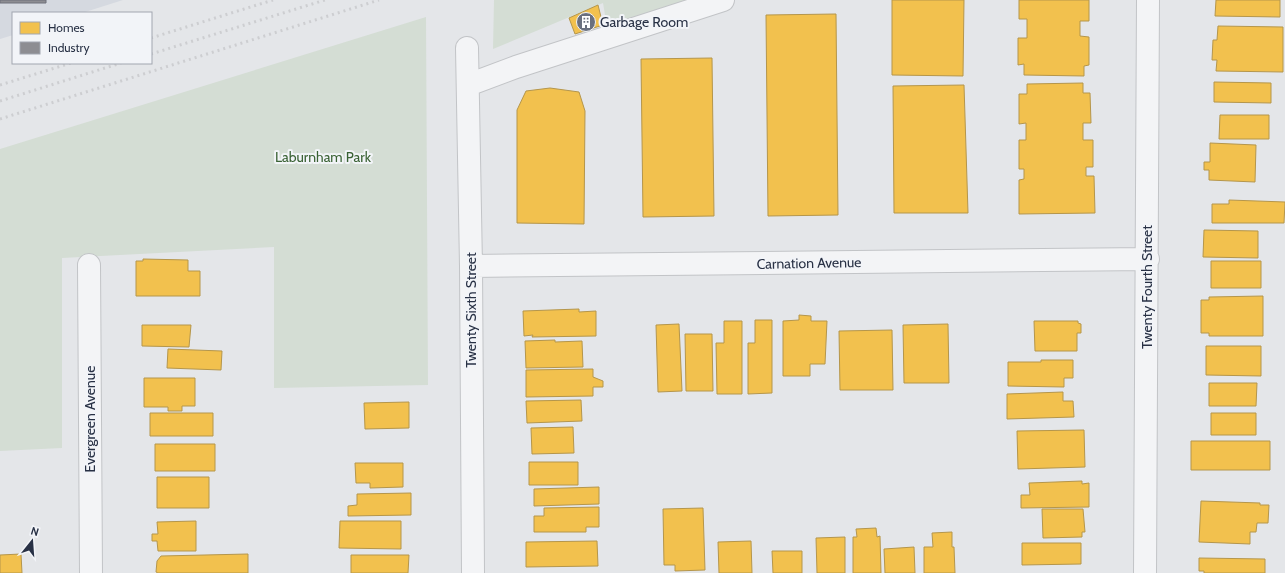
<svg xmlns="http://www.w3.org/2000/svg" width="1285" height="573" font-family="Cabin,sans-serif">
<style>
.built{fill:#d5d9e0}
.green{fill:#d4ddd4}
.homes{fill:#f2c14e;stroke:#b5964b}
.industry{fill:#8d8d92;stroke:#6f717b}
.lines{fill:none;stroke-linecap:round;stroke-linejoin:round}
.minor-casing{stroke:#c2c4c7;stroke-width:24}
.minor{stroke:#f3f4f6;stroke-width:22}
.rail{stroke:#cdced1;stroke-width:3;stroke-dasharray:2 4;stroke-linecap:butt}
.labels{text-anchor:middle;dominant-baseline:central;stroke-width:4;stroke-linejoin:round;paint-order:stroke}
.poi-label{font-size:14px;fill:#283145;stroke:#f2f4f8;text-anchor:start}
.park-label{font-size:14px;fill:#3a6234;stroke:#f2f4f8}
.street-label{font-size:14px;fill:#283145;stroke:#f2f4f8}
</style>
<rect width="100%" height="100%" fill="#e4e6e9"/>
<path class="built" d="M0 0H123L82 13H13V35L0 39Z"/>
<path class="green" d="M494 0H695L607 27 603 3 493 49Z
M426 17 428 385 274 388V247L62 258V448L0 451V149Z"/>
<path class="homes" d="M892 0H964L963 76 892 75Z
M1019 0H1089V21H1080V36L1089 37V65L1084 66V76L1024 75V64L1018 65V38H1027V19H1019Z
M1216 0H1280V17L1215 16Z
M598 5 603 25 575 34 569 18Z
M836 14 838 215 768 216 766 15Z
M1218 26 1283 27V72L1216 71 1217 60H1212L1213 40H1217Z
M712 58 714 216 643 217 641 59Z
M1214 82 1271 83V103L1214 102Z
M1083 83V93H1090L1091 123H1083V140H1093V167H1086V176H1094L1095 213 1019 214V180L1024 179V169H1019V140H1026V123L1019 124V94H1027V84Z
M964 85 968 213H894L893 86Z
M550 88 579 92 585 111 584 224 517 223V110L526 91Z
M1220 115H1269V139H1219Z
M1210 143 1256 145 1255 182 1209 180V170H1204V162H1210Z
M1229 200 1285 202 1284 223H1212V204H1229Z
M1204 230 1258 231V258L1203 257Z
M143 259 188 260V271H200V296H136V261H143Z
M1211 261H1261V288H1211Z
M1263 296V336H1209V333H1201V300H1209V297Z
M579 309V312L596 311V336L532 337 533 335 524 336 523 311Z
M799 315 811 316V321H827L825 364H810V376H783V321L799 320Z
M755 320H772V393L748 394V343H755Z
M724 321H742V394H717L716 343H724Z
M1034 321H1078V323L1081 324V333H1077V351H1035Z
M679 324 682 391 658 392 656 325Z
M948 324 949 383H904L903 325Z
M142 325H191L189 347 142 346Z
M892 330 893 390H840L839 331Z
M685 334H712L713 391H686Z
M555 340V342L582 341 583 367 526 368 525 341Z
M1206 346H1261V376L1206 375Z
M168 349 222 351 221 370 167 368Z
M1041 360H1073V378H1064V387L1008 386V362H1041Z
M593 369V377L603 381V387H593V396L526 397V370Z
M144 378H195V406H182V411H168V407H144Z
M1209 383H1257L1256 406H1209Z
M1063 392V401H1073L1074 417 1007 419V394Z
M581 400 582 421 527 423 526 401Z
M409 402V428L365 429 364 403Z
M150 413H213V436H150Z
M1211 413H1256V435H1211Z
M573 427 574 453 532 454 531 428Z
M1084 430 1085 467 1018 469 1017 431Z
M1191 441H1270V470H1191Z
M155 444H215V471H155Z
M529 462H578V485H529Z
M355 463H403V487L370 488V483H356Z
M157 477H209V508H157Z
M1082 481V484L1089 483V507L1021 508V495H1030L1029 483Z
M599 487V504L534 506V489Z
M411 493V515L348 516V506L357 505V494Z
M1201 501 1260 503V505H1269L1268 523H1257L1256 532H1250V544L1199 542Z
M599 507V527H586V532H534V516H544V508Z
M703 508 705 570 675 571V565H664L663 509Z
M1042 509H1083L1085 532H1082V537L1043 538Z
M196 521V551H158L157 541H152V534H158L157 522Z
M340 521H401V549L339 548Z
M876 528 877 537 880 536 881 573H853V537H857L856 529Z
M952 532V547H954L955 573H924V547H933L932 533Z
M845 537V573H817L816 538Z
M597 541 598 566 526 567V542Z
M751 541 752 573H719L718 542Z
M1022 543H1081V564L1022 565Z
M914 547 915 573H885L884 549Z
M772 551H802V573H773Z
M21 554 22 573H0V555Z
M248 554V573H158L156 572 157 561 161 556Z
M351 555H409L408 573H351Z
M1199 558 1265 559V573H1204V571H1199Z"/>
<path class="industry" d="M0 0H46V3H0Z"/>
<g class="lines">
<defs>
<path id="minor" d="M467 48 471 266 473 573
M468 85 516 67 723 0
M89 265 91 573
M471 266 1148 259
M1145 573 1148 0"/>
</defs>
<use href="#minor" class="minor-casing"/>
<use href="#minor" class="minor"/>
<path class="rail" d="M151 38 273 0
M151 54 325 0
M0 85 71 63
M0 101 121 63
M0 119 379 0"/>
</g>
<defs>
<symbol id="building-disc" viewBox="-11 -11 22 22"><circle r="9.5" fill="#6a707e" stroke="#f2f4f8"/><path d="M-4-6H4V6H1V3H-1V6H-4ZM-2.5-4.3h1.7v1.8h-1.7ZM.8-4.3h1.7v1.8H.8ZM-2.5-1h1.7V.8h-1.7ZM.8-1h1.7V.8H.8Z" fill="#fff"/></symbol>
</defs>
<g fill-rule="evenodd">
<use href="#building-disc" x="575" y="11" width="22" height="22"/>
</g>
<g class="labels">
<g class="poi-label">
<text x="600" y="22">Garbage Room</text>
</g>
<g class="park-label">
<text x="323" y="157">Laburnham Park</text>
</g>
<g class="street-label">
<text transform="translate(809 263) rotate(-1)">Carnation Avenue</text>
<text transform="translate(1147 287) rotate(-90)">Twenty Fourth Street</text>
<text transform="translate(471 310) rotate(-90)">Twenty Sixth Street</text>
<text transform="translate(90 419) rotate(-90)">Evergreen Avenue</text>
</g>
</g>
<rect x="12" y="12" width="140" height="52" fill="#f2f4f8" stroke="#a1a6b0"/>
<rect x="20" y="22" width="20" height="12" fill="#f2c14e" stroke="#a1a6b0"/>
<text x="48" y="32" font-size="12" fill="#283145">Homes</text>
<rect x="20" y="42" width="20" height="12" fill="#8d8d92" stroke="#a1a6b0"/>
<text x="48" y="52" font-size="12" fill="#283145">Industry</text>
<g transform="translate(32 541) rotate(17)" stroke="#f2f4f8" stroke-width="3" paint-order="stroke">
<path d="M0-3L7 15L0 10L-7 15Z" fill="#283145"/>
<text y="-6" font-size="11" font-weight="bold" text-anchor="middle" fill="#283145">N</text>
</g>
</svg>
